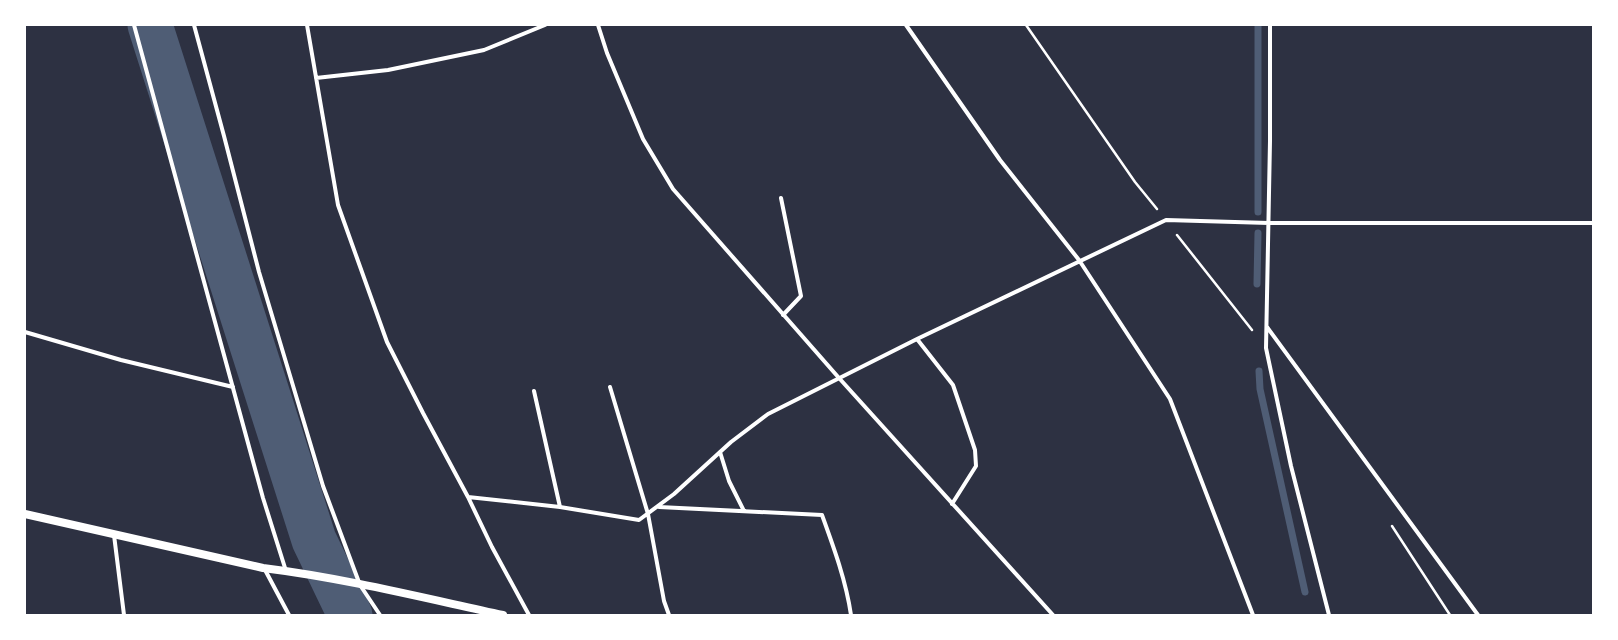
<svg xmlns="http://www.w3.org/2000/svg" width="1618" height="640" font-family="Georgia,serif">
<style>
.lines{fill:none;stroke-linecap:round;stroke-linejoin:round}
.stream{stroke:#4f5d75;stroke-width:7}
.river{stroke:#4f5d75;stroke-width:45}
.path{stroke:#fff;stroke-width:2.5}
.minor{stroke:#fff;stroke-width:4}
.secondary{stroke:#fff;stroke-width:8}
</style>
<rect width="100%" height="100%" fill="#2d3142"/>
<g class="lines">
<path class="stream" d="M1258 212V25
M1257 284 1258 233
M1259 371 1260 389 1305 592"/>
<path class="river" d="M150 25 314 540 350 615"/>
<path class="path" d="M1026 25 1135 182 1157 209
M1177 235 1252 330
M1392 526 1450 615"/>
<path class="minor" d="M134 25 263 498 286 571
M194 25 224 136 259 272 323 486 360 585 380 615
M307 25 338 205 387 342 423 413 468 497 492 547 529 615
M598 25 607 53 643 139 673 189 839 378 1053 615
M906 25 1000 160 1079 260 1170 399 1253 615
M1270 25V141L1266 348 1291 466 1329 615
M316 78 388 70 484 50 545 25
M781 198 801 296 783 315
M1267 327 1478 615
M25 332 121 360 233 387
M917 339 953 385 975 450 976 466 952 504
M610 387 648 514 664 601 669 615
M534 391 560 507
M720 452 729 481 744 511
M468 497 560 507 639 520 674 494 731 442 768 414 917 339 1166 220 1269 223H1593
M659 507 822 515C834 548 846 581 851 615
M114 535 124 615
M264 568 289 615"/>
<path class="secondary" d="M25 514 263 568C344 578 424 598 503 615"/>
</g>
<rect width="1618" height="640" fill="none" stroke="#ffffff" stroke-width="52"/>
</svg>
